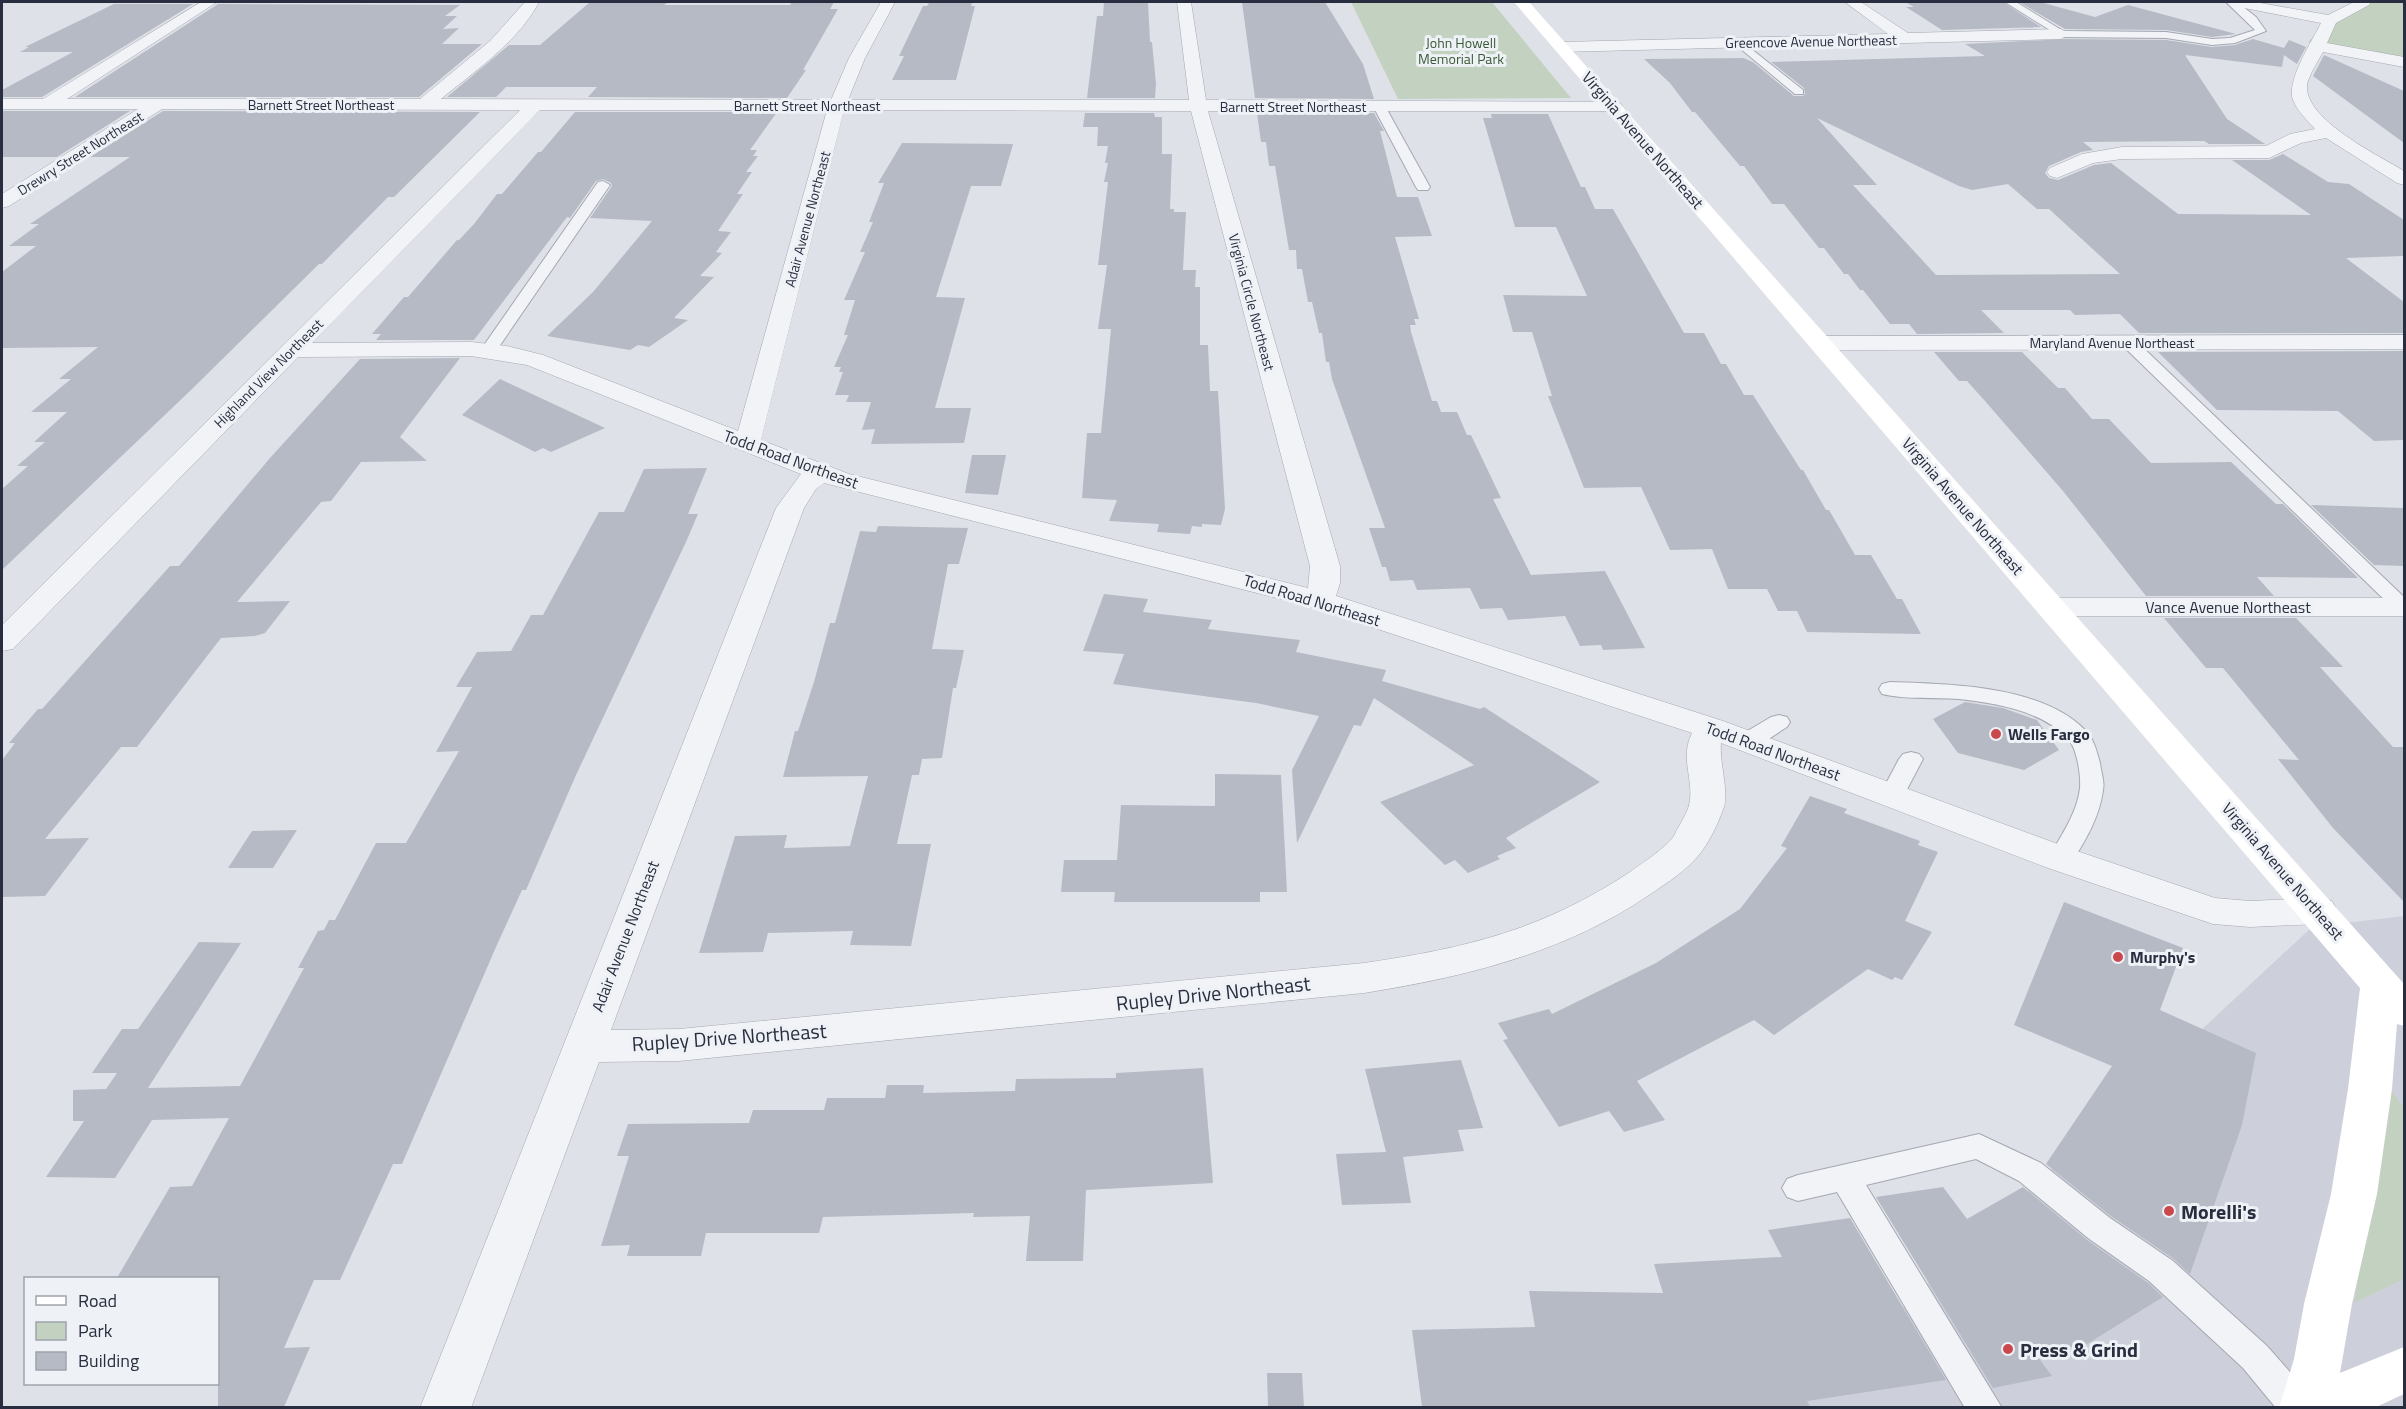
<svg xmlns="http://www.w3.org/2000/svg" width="2406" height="1409" font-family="'Titillium Web',sans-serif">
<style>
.built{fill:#cdd0da}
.green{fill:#c3d2c0}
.building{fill:#b6bac5;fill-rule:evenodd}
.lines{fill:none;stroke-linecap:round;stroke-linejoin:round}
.lane-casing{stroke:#a4a8b2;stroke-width:2}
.street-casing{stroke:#a4a8b2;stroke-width:1}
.lane{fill:#f2f3f6;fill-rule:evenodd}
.street{fill:#f2f3f6;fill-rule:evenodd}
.secondary{fill:#fff;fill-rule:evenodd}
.poi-dot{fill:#ca474b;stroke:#eef1f5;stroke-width:2}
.labels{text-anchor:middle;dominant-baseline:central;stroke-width:6;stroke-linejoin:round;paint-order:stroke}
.far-street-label{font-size:14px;fill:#282e3f;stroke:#eef1f5}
.far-park-label{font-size:14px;fill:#395a36;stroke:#eef1f5}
.street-label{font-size:16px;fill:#282e3f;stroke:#eef1f5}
.poi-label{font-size:16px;font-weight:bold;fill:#282e3f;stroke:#eef1f5;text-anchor:start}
.near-street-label{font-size:20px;fill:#282e3f;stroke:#eef1f5}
.near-poi-label{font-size:20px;font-weight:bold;fill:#282e3f;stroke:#eef1f5;text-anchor:start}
</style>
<rect width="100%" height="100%" fill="#dfe1e8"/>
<path class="built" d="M2404 916V1407L1794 1408 2312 927Z"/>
<path class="green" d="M1351 2H1492L1571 98 1398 99Z
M2371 2H2404V61L2308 42 2337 15Z
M2387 1085 2404 1108V1279L2354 1303Z"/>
<path class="building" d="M590 2H669L664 5H790L792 2H834L830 9H838L803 70H806L787 98 588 97 597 87H506L496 97H447L509 45H540Z
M1104 2H1148L1150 42H1152L1156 84 1155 98H1087L1097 16H1103Z
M1242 2H1325L1363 64 1374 99 1255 98Z
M1905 2H2003L2041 27 1942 30 1906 7H1914Z
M2019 2H2040L2095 17 2128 5 2236 34 2212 37 2166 30 2065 29Z
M929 3H972L971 6H975L956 80H892L904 56H899L923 6H927Z
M114 4H193L42 97H2V90L73 52H20L29 47H25Z
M218 4 460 5 445 16H457L443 29 459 28 442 44H482L419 97H75Z
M2065 39 2166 40 2212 47 2235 45 2253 39 2284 48 2289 40 2306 47 2297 64 2284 55 2282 67 2185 55 2227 119 2265 144H2209L2204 141 2083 142 2093 150 2081 152 2049 166 2045 173 2049 178 2058 180 2094 165 2111 163 2178 214 2311 215 2232 160H2269L2283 154 2328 182 2349 184 2404 220V256L2346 258 2404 302V333H2139L2120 314 2075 315 2070 310H1981L2004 333 1917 334 1909 324H1890L1863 290H1860L1848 274H1844L1824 248H1819L1784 204H1772L1744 166H1740L1695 112H1692L1670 83 1644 59 1743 58 1753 62 1794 96H1803L1805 94 1804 88 1771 62 1985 56 1965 44ZM1817 118 1959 186 1972 190 2008 184 2037 209H2049L2120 274 1936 275 1853 185H1877Z
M2324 55 2404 91V143L2313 76Z
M2 111H130L57 157H2Z
M163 111 480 112 394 197H388L322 264H319L190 391 2 570V489L28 466H17L45 442H34L67 412H31L71 379H59L98 347 2 348V272L36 246H9L39 224H30L130 157H90Z
M575 112H777L750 150H757L753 156H758L746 172H752L737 194H743L718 231 731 232 716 252 722 253 700 276 714 277 674 318 688 320 649 347 638 345 630 350 547 336 593 292 652 221 590 218 612 186 611 183 603 179 596 181 570 218 567 217 474 340H376L381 334H372L404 297H408L457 240H459L474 224 497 194H502L538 152H541Z
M1085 113H1154L1155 117H1162V154H1172L1170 209H1174V212H1186L1183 270H1196L1195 287H1200V345H1208L1210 391H1218L1225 509 1221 525 1202 524V527L1192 526 1190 534 1157 532 1159 524 1109 521 1117 500 1082 498 1087 433H1101L1111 329H1098L1107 265H1098L1108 182H1104L1108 163H1105L1108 146H1097L1098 127H1083Z
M1257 113H1374L1384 131H1380L1397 197H1418L1432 236 1395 237 1419 319H1414L1416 325H1410L1411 332 1432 401H1437L1441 412H1457L1467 435H1471L1501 498 1493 499 1531 575 1605 571 1645 648 1603 650 1601 645 1580 646 1565 616 1508 620 1502 608 1480 609 1470 588 1417 590 1413 580 1390 581 1386 567H1382L1369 528H1385L1332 379 1329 362H1326L1322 333H1319L1312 302H1308L1302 269H1297L1296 250H1289L1275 166H1269L1266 142H1261Z
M1491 114H1548L1581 187H1585L1595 209H1613L1684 333H1704L1721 364H1726L1744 395H1753L1801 470H1803L1826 510H1829L1855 555H1871L1897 599H1902L1921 634 1807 632 1797 611H1778L1767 589H1728L1712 549 1670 550 1641 487 1584 488 1548 396H1552L1532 332H1513L1503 295 1587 296 1556 227H1515L1483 118H1492Z
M902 143 1013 144 1001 186H971L936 297 965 298 935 408H971L964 443 871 444 875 429 862 430 871 402H846L849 395H835L843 372H839L841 367H834L848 335H844L855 300H844L865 252H860L873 222H869L884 183H878Z
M2404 351V440L2374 441 2338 411 2217 410 2158 352Z
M1934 352H2022L2058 388H2065L2092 419H2109L2151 463 2231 462 2276 504H2283L2358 578 2257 577 2274 596H2146L2063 491 1985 401 1967 381H1959Z
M460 358 400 437 427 461 361 462 331 501 321 502 237 602 290 601 265 633 255 636 221 638 137 747H121L45 839 89 838 45 896 2 897V760L15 743H9L38 709H42L170 566H179L270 458 360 359Z
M500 379 605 428 551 452 543 448 535 452 462 415Z
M972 455H1006L998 495 965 493Z
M707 468 688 514H698L686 542 576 775 526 890H522L496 947 402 1164H393L340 1280H314L284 1348 310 1347 284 1407H218V1278H117L170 1187 192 1186 229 1118 152 1120 115 1178 46 1177 84 1121H73V1090L106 1089 117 1073H92L122 1029H138L199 942 241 943 148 1088 240 1086 304 968H298L318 931 324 930 329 920H335L376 843H406L459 751 436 752 472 687H456L477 652 511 651 531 615H543L599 512H624L644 469Z
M2311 505 2404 508V566L2374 565Z
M878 526 968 528 959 564H948L932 649 964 650 956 688H953L942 758 922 759 919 775H912L897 844H931L911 946 850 945 853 931 768 933 763 952 699 953 735 836 787 835 784 848 850 846 868 776 783 777 795 731H798L814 682 830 623H835L860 531 876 532Z
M1104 594 1148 599 1143 612 1212 620 1208 629 1300 640 1296 652 1386 670 1382 681 1480 709 1484 707 1600 782 1506 838 1516 848 1497 856 1500 859 1468 873 1455 860 1445 865 1380 802 1474 765 1374 698 1361 726 1354 725 1297 843 1292 770 1319 716 1256 703 1113 684 1124 654 1083 651Z
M2164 618H2296L2343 667H2320L2393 747H2404V902L2333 828 2278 759 2299 760 2223 668H2206Z
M1965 702 2003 708 2037 720 2059 750 2024 770 1958 753 1933 719Z
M1215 774 1281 775 1287 892H1260V902H1114L1115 892H1061L1064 860H1117L1121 805 1215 806Z
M1810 796 1847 809 1844 813 1920 841 1918 845 1938 852 1905 921 1932 932 1902 980 1895 977 1892 980 1868 969 1774 1035 1754 1020 1637 1081 1665 1120 1624 1132 1609 1111 1559 1127 1503 1040 1508 1039 1498 1023 1549 1009 1552 1014 1656 963 1740 909 1787 848 1781 846Z
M297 830 273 868H228L252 831Z
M2064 902 2183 948 2160 1010 2256 1053 2242 1125 2190 1274 2174 1259 2111 1216 2046 1164 2112 1066 2014 1025Z
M1461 1060 1483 1128 1458 1130 1464 1151 1403 1157 1411 1203 1342 1205 1336 1154 1386 1152 1365 1069Z
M1203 1068 1213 1183 1086 1190 1083 1261H1026L1030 1216 973 1217 974 1213 823 1217 819 1233H706L701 1256H627L630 1245 601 1246 629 1156H617L628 1124 749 1123 753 1110H824L827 1098H885L887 1085H924L923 1093 1015 1091 1016 1079 1116 1078V1073Z
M1943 1187 1967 1219 2023 1187 2087 1240 2148 1283 2163 1297 2087 1344 2035 1353 2052 1376 1993 1388 1876 1197Z
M1850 1218 1946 1380 1807 1401 1810 1407H1422L1412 1330 1535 1327 1529 1291 1663 1293 1654 1264 1782 1257 1768 1230Z
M1267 1373H1302L1304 1407H1268Z"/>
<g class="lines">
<defs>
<path id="lane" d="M2005 2H2016L2063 31 2166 32 2212 39 2230 38 2255 30 2226 2H2237L2256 17 2266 31 2235 43 2212 45 2166 38 2061 37Z
M1740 40 1803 90V94H1795L1736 45 1735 43Z
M1379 102 1385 106 1430 187 1428 190H1418L1416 187 1373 106Z
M603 181 610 185 494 354H482L480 351 482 348 598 182Z
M2128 337 2134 339 2404 597V614L2397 612 2122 345 2120 342Z
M1890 682C1949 684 2041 685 2085 730 2094 739 2097 752 2100 763 2101 772 2105 782 2103 790 2100 817 2084 843 2070 865L2061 868 2052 865 2048 859C2060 837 2077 814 2080 788 2081 776 2077 749 2069 740 2044 711 1995 703 1959 699 1934 697 1906 700 1882 694L1879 689 1882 684Z
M1779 715 1787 717 1790 722 1787 727C1772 736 1756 751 1739 746L1735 741 1739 736 1771 717Z
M1911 752 1919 754 1923 759 1904 795 1901 800 1892 803 1883 800 1880 795 1899 759 1903 754Z
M1979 1134 2041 1163 2110 1218 2173 1261 2267 1346 2311 1396 2316 1408H2276L2243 1368 2149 1281 2088 1238 2019 1181 1976 1159 1866 1185 2002 1408H1965L1837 1192 1798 1201 1787 1197 1782 1188 1787 1179 1798 1175Z"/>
<path id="street" d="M201 2H217L67 99H420L490 41 525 2H539C519 41 475 71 441 99L831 100 849 58 881 2H895L865 58 848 100H1189L1177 2H1191L1206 100 1619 102 1622 106 1619 110 1613 111H1208L1340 566V583L1336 596 1723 721 2074 850 2215 898 2250 901 2318 898 2332 901 2337 911 2332 921 2318 924 2250 927 2213 924 2048 868 1721 743C1719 761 1729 791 1724 807 1719 821 1711 839 1702 851 1689 869 1667 883 1649 895 1564 953 1465 977 1364 993L679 1061 599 1062 471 1408H420L776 508 801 474 527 365 471 356 298 357 13 649 2 651V625L520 110 162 109 9 206 2 208V194L138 109H2V99H43ZM540 110H827L738 431 543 355 507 346 471 342 312 343ZM844 110 1191 111 1310 566 1308 588 849 474 761 440ZM824 483 1308 606 1692 733C1679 759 1695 781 1689 805 1687 814 1679 825 1675 834 1668 847 1642 863 1630 872 1542 930 1467 948 1364 963L679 1029 611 1030 804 508 816 489Z
M1845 2H1861L1908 33 2061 29 2069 34 2061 39 1561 52 1553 47 1561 42 1888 34Z
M2227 2H2255L2328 15 2354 2H2371L2369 5 2336 23 2327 43 2404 57V67L2323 52C2318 61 2309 75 2307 85 2304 120 2380 156 2404 171V185L2397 183 2326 138 2301 143 2269 158 2122 159 2093 163 2057 178 2050 176 2047 172 2050 168 2082 154 2122 147 2266 146 2290 134 2315 129C2307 120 2297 111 2293 100 2286 81 2312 41 2321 23L2234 6Z
M2404 335V349L1820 350 1812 348 1808 343 1812 338 1820 336Z
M2052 598H2404V616H2052L2041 613 2037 607 2041 601Z"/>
</defs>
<use href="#lane" class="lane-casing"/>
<use href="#street" class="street-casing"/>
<use href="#lane" class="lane"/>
<use href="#street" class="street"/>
<path class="secondary" d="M1514 2H1529L2404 984V1026L2397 1024 2392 1089 2377 1194 2352 1304 2340 1373 2404 1347V1394L2374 1408H2279L2294 1359 2304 1304 2331 1194 2348 1089 2360 988Z"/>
</g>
<g class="poi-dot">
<circle cx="1996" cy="734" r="6"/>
<circle cx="2118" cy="957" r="6"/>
<circle cx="2169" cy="1211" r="6"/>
<circle cx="2008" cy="1349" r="6"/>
</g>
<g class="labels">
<g class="far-street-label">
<text transform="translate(1811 41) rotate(-1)">Greencove Avenue Northeast</text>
<text x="321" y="104">Barnett Street Northeast</text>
<text x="807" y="105">Barnett Street Northeast</text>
<text x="1293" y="106">Barnett Street Northeast</text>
<text transform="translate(80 153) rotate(-32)">Drewry Street Northeast</text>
<text transform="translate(807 219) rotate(-75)">Adair Avenue Northeast</text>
<text transform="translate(1252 302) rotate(75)">Virginia Circle Northeast</text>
<text x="2112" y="342">Maryland Avenue Northeast</text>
<text transform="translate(268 373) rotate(-45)">Highland View Northeast</text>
</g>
<g class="far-park-label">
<text x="1461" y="42">John Howell<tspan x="1461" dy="16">Memorial Park</tspan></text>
</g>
<g class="street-label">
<text transform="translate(1643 140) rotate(49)">Virginia Avenue Northeast</text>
<text transform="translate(791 459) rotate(20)">Todd Road Northeast</text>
<text transform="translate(1963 506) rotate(49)">Virginia Avenue Northeast</text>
<text transform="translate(1312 600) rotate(17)">Todd Road Northeast</text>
<text x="2228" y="607">Vance Avenue Northeast</text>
<text transform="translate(1773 751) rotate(20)">Todd Road Northeast</text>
<text transform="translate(2283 871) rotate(49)">Virginia Avenue Northeast</text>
<text transform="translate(625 936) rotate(-69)">Adair Avenue Northeast</text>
</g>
<g class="poi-label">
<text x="2008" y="734">Wells Fargo</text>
<text x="2130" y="957">Murphy's</text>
</g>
<g class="near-street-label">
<text transform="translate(1213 993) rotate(-6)">Rupley Drive Northeast</text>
<text transform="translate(729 1037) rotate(-4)">Rupley Drive Northeast</text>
</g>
<g class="near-poi-label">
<text x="2181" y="1211">Morelli's</text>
<text x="2020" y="1349">Press &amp; Grind</text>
</g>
</g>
<rect width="2406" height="1409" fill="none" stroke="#282e3f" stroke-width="6"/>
<rect x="24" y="1277" width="195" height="108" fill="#eef1f5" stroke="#9fa3ac" stroke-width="1.5"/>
<rect x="36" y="1296" width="30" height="9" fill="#ffffff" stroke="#9fa3ac" stroke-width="1.5"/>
<text x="78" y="1307" font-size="18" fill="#282e3f">Road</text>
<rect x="36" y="1322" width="30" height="18" fill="#c3d2c0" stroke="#9fa3ac" stroke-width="1.5"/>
<text x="78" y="1337" font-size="18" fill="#282e3f">Park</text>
<rect x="36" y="1352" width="30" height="18" fill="#b6bac5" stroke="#9fa3ac" stroke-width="1.5"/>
<text x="78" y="1367" font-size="18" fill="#282e3f">Building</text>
</svg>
